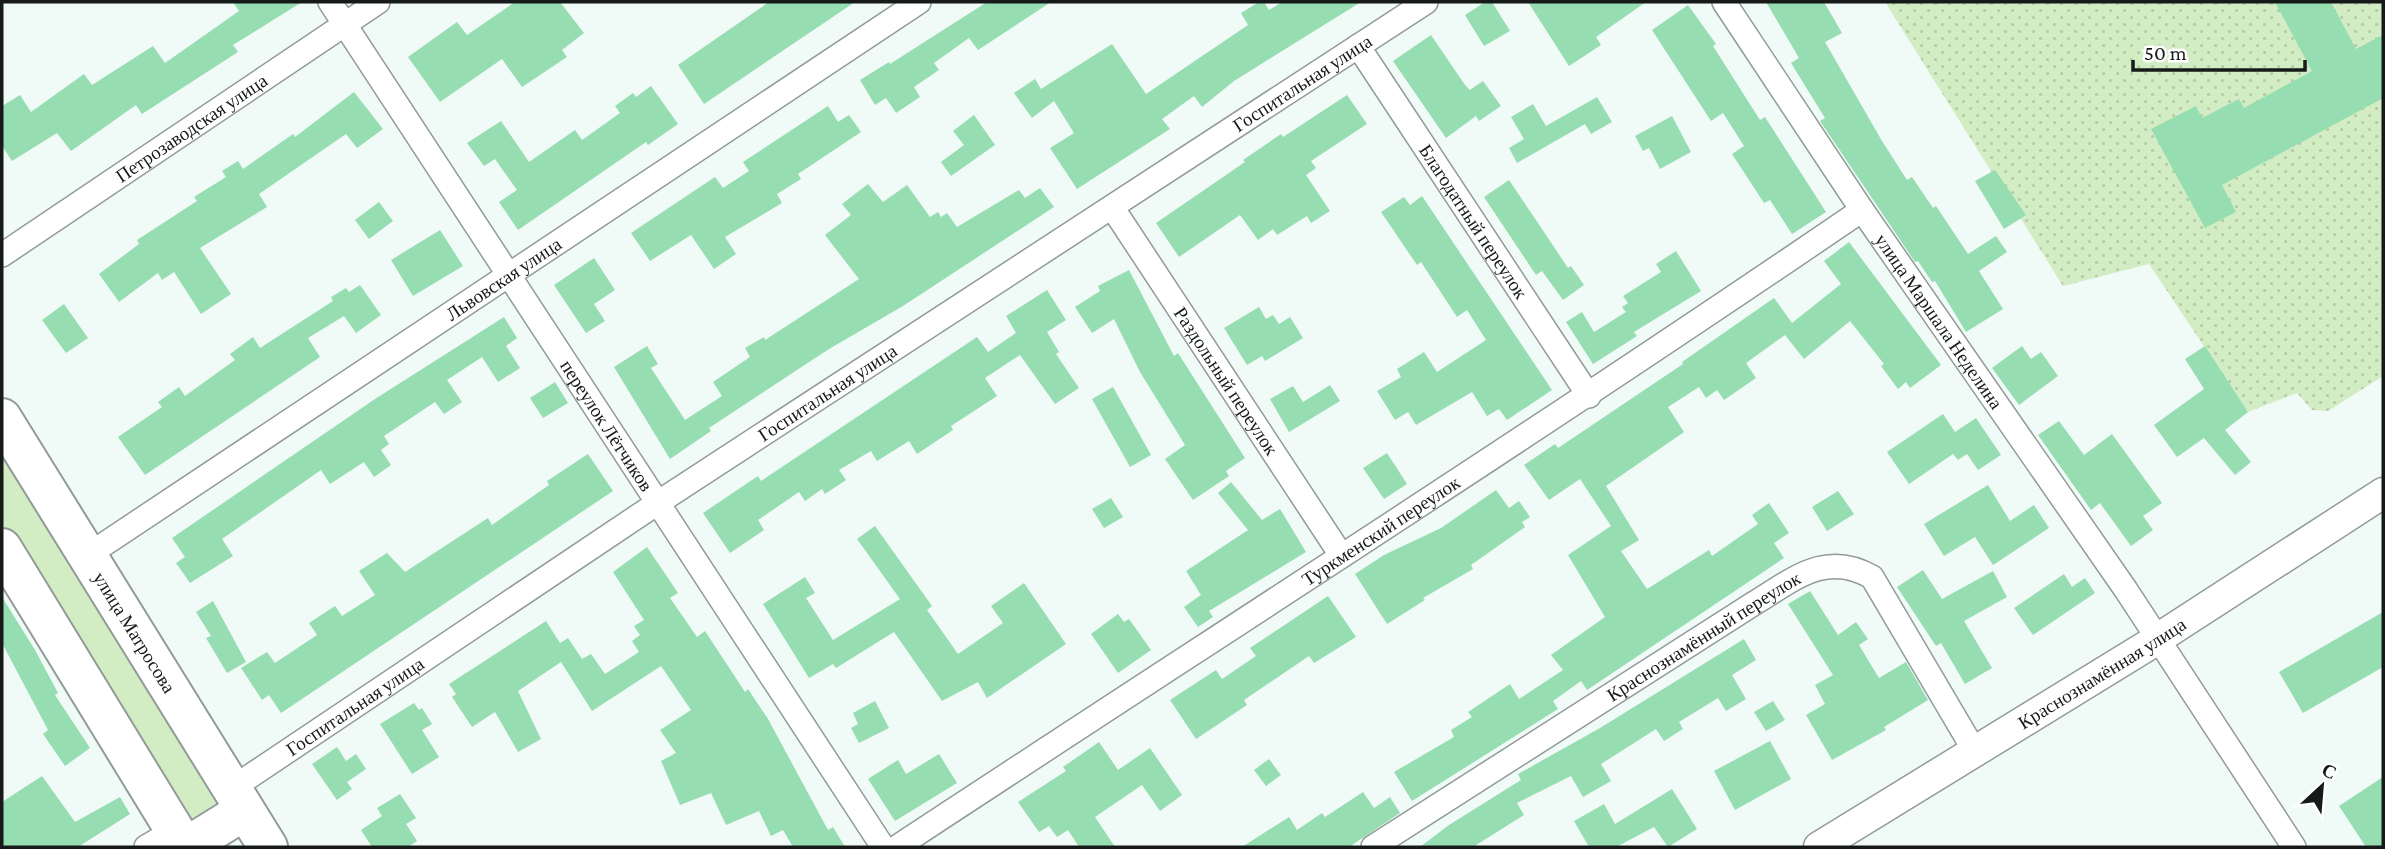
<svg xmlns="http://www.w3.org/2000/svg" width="2385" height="849" font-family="'Crimson Pro',serif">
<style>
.grass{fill:#d2edc4}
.park{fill:url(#park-dots)}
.building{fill:#97ddb2}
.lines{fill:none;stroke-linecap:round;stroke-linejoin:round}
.minor-casing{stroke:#929b98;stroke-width:26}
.tertiary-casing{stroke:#929b98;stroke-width:33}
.trunk-casing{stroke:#929b98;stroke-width:42}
.minor{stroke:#fff;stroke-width:23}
.tertiary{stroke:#fff;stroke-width:30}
.trunk{stroke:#fff;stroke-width:38}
.labels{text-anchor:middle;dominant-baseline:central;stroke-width:7;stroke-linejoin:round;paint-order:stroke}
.street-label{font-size:19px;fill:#161a19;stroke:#fff}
</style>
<defs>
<pattern id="park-dots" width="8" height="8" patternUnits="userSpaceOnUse" patternTransform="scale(1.75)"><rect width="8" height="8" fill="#d2edc4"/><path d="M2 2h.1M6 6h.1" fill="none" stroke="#b4cba8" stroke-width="1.8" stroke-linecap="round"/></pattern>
</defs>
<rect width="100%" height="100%" fill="#f0faf7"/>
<path class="grass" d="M2 437 225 799 185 824 2 523Z"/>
<path class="park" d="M1885 2H2383V376L2328 411 2312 410 2297 393 2248 412 2149 264 2063 286Z"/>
<path class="building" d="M233 2H302L233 45 238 52 142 114 136 105 71 151 57 133 12 161 2 146V106L20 95 31 112 84 74 92 85 153 46 165 63 239 11Z
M515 2H560L584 33 562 50 567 57 522 87 502 59 440 102 408 57 457 22 467 35Z
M769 2H855L704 104 678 65Z
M987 2H1051L978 50 969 38 934 63 939 70 914 87 920 97 896 113 886 98 875 105 860 80 889 62 890 64Z
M1259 2H1264L1269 10 1282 2H1361L1234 81 1202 107 1194 96 1162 119 1170 129 1077 189 1050 148 1074 133 1054 101 1032 118 1014 93 1035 79 1041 89 1112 44 1146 94 1248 25 1241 13Z
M1485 2H1492L1510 31 1484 46 1465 15Z
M1528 2H1646L1596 37 1601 45 1569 66Z
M1766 2H1824L1842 33 1825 42 1882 141 1907 180 1912 177 1933 208 1936 206 1968 254 1996 236 2007 252 1979 271 2003 309 1966 332 1935 281 1932 282 1918 261 1915 262 1820 121 1825 118 1791 63 1799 58Z
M2275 2H2331L2356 49 2383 35V98L2222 185 2236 212 2205 228 2151 129 2196 106 2202 118 2239 99 2244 108 2312 71Z
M1688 5 1716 44 1713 46 1760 120 1765 117 1826 212 1792 234 1770 200 1764 203 1732 154 1744 146 1723 113 1711 121 1652 30Z
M1431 35 1465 85 1470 90 1483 81 1501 106 1479 121 1476 116 1446 138 1393 61Z
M651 86 678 124 648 145 646 142 518 230 499 202 517 190 495 159 484 166 467 143 501 121 529 162 575 130 582 140 620 113 615 106 633 93 636 97Z
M354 92 383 129 357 148 346 134 259 194 267 207 200 248 231 294 201 314 174 272 162 280 158 273 119 302 99 274 139 244 137 240 197 201 194 197 226 177 222 171 238 161 243 169 293 134 295 137Z
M1347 95 1367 124 1311 161 1316 168 1306 175 1330 211 1311 223 1307 216 1277 235 1273 229 1258 240 1240 215 1179 257 1156 223 1245 162 1243 160 1281 134 1283 137Z
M1597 97 1612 122 1591 134 1585 124 1517 163 1509 148 1524 139 1511 117 1533 104 1546 126Z
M828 106 838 122 849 115 861 132 798 174 801 179 777 194 782 203 725 237 736 254 714 269 691 235 650 261 631 233 715 177 723 188 749 171 743 162Z
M974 115 995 145 951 176 941 162 964 145 953 131Z
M1672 116 1691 152 1660 169 1649 148 1643 151 1635 136Z
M1995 170 2026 215 2004 229 1975 181Z
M1509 180 1568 268 1571 266 1584 285 1563 300 1542 271 1536 275 1484 197Z
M868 184 883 202 907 185 930 217 938 212 941 217 947 213 957 227 1019 190 1025 198 1040 188 1054 207 903 306 829 349 709 428 711 431 670 459 614 367 647 346 658 364 651 368 685 420 722 396 713 382 750 357 745 348 764 337 765 340 859 279 825 235 851 215 842 204Z
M1422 196 1552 390 1507 420 1499 409 1487 416 1472 392 1416 425 1408 412 1395 420 1377 391 1401 377 1397 369 1424 352 1437 372 1486 340 1467 310 1457 317 1421 262 1417 265 1381 212 1404 197 1410 205Z
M379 202 393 221 369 239 355 220Z
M440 230 463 266 413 296 391 260Z
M1849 242 1941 365 1910 388 1906 382 1898 389 1881 366 1884 364 1850 321 1804 359 1785 335 1746 363 1756 378 1724 400 1717 390 1706 398 1699 387 1668 407 1684 432 1606 486 1639 540 1621 551 1647 589 1709 550 1712 556 1758 524 1752 515 1769 503 1789 533 1774 543 1784 558 1587 690 1581 681 1553 701 1558 709 1412 801 1394 772 1454 737 1451 730 1472 717 1468 712 1510 684 1519 699 1563 670 1551 655 1605 617 1568 555 1611 526 1580 479 1549 500 1524 465 1555 444 1558 448 1683 364 1682 362 1774 298 1792 323 1841 284 1824 261Z
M1676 251 1701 291 1634 332 1637 336 1593 364 1566 322 1582 312 1594 332 1626 312 1622 307 1628 303 1623 296 1661 272 1656 264Z
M594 258 615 290 594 304 605 321 586 333 554 285Z
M1129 270 1174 356 1178 353 1245 458 1226 471 1229 476 1193 500 1165 459 1185 445 1140 372 1114 319 1092 333 1075 307 1100 291 1098 286Z
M360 285 381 315 356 333 344 316 308 338 320 357 145 475 118 437 162 407 158 402 179 387 185 396 235 360 230 354 253 337 260 348 333 301 331 297 346 288 349 292Z
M1047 290 1066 320 1047 332 1059 352 1056 354 1079 388 1055 404 1020 355 985 378 997 396 951 426 953 430 917 454 909 441 877 461 871 451 839 470 846 480 825 494 822 489 805 501 799 492 758 520 764 530 730 553 703 513 758 476 761 481 977 337 988 352 1016 333 1006 316Z
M64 304 88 338 66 353 42 320Z
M1259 307 1266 319 1273 315 1279 324 1290 317 1303 338 1265 361 1262 356 1247 365 1224 328Z
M504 317 517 338 506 346 520 368 498 382 482 357 447 380 462 402 444 414 435 402 384 436 389 444 381 450 391 465 374 477 364 462 330 484 321 470 222 539 233 556 190 583 176 563 185 557 172 538 375 399Z
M2022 346 2031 359 2041 352 2058 376 2019 405 1992 368Z
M2205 346 2248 412 2225 430 2251 462 2235 475 2204 438 2177 457 2154 425 2204 389 2185 359Z
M555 382 568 403 543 418 530 398Z
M1330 385 1340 401 1289 432 1270 399 1293 386 1303 402Z
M1113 387 1151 455 1130 467 1092 399Z
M1943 414 1955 432 1976 418 2001 455 1978 470 1967 454 1958 460 1953 454 1909 484 1887 452Z
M2059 421 2084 455 2112 434 2162 503 2143 516 2153 530 2131 546 2100 503 2091 510 2038 435Z
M1387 453 1407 484 1384 499 1363 468Z
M588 454 613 491 281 713 269 695 262 700 241 668 267 652 275 663 317 635 309 623 335 606 342 616 375 595 359 571 387 553 405 572 488 518 492 525 549 485 547 481Z
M1231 482 1262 520 1280 509 1306 552 1209 611 1213 617 1198 627 1184 607 1201 595 1186 571 1248 530 1218 493Z
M1988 485 2010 521 2034 505 2049 528 1993 565 1975 537 1944 556 1924 524Z
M1496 490 1509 508 1519 501 1530 517 1522 522 1525 527 1471 565 1473 569 1423 598 1425 600 1387 624 1355 574 1384 555 1441 528Z
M1838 491 1854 514 1827 531 1812 507Z
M1111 498 1123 517 1104 528 1092 509Z
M875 526 932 606 927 610 958 654 1003 623 991 606 1024 583 1066 644 987 698 978 682 942 701 894 632 836 668 833 664 809 678 763 604 805 577 815 593 806 598 833 640 900 599 857 539Z
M647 547 678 593 670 598 697 637 705 631 745 692 748 689 768 719 828 830 833 827 845 847H793L783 830 771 836 759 811 726 825 711 793 680 805 661 761 676 753 660 730 691 710 661 666 592 711 561 662 518 691 541 739 518 752 495 712 472 727 452 697 456 694 449 684 546 621 560 643 568 638 582 659 591 654 605 674 639 652 632 641 640 635 634 626 644 620 613 572Z
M1923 570 1942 599 1993 571 2007 597 1964 621 1992 668 1965 684 1941 643 1936 646 1897 587Z
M2064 574 2072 587 2085 578 2095 593 2033 635 2014 608Z
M1810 591 1838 635 1856 622 1868 639 1859 645 1879 678 1906 662 1928 700 1884 727 1886 730 1832 760 1806 715 1825 704 1815 685 1833 675 1788 604Z
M1328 596 1356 637 1314 663 1309 656 1244 700 1247 705 1196 739 1170 700 1216 670 1222 679 1256 656 1250 648Z
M2 597 35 650 58 693 55 695 90 748 65 766 43 734 48 730 2 643Z
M213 601 246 662 227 673 206 638 211 636 196 612Z
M2383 612V667L2303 713 2279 672Z
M1118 614 1124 622 1129 619 1151 650 1118 673 1091 634Z
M1744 639 1756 660 1732 675 1746 699 1726 711 1718 698 1679 722 1683 729 1664 741 1656 729 1601 764 1611 781 1583 797 1571 776 1517 803 1524 815 1473 847H1420L1449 825 1521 780 1518 774 1600 728Z
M875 701 889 728 859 743 851 728 858 724 853 713Z
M1773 701 1785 720 1766 731 1754 712Z
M414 703 419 710 422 708 432 724 422 730 439 757 412 774 380 724Z
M1770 741 1791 779 1735 810 1714 771Z
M1099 742 1118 770 1150 748 1182 795 1160 811 1142 785 1095 817 1115 847H1079L1068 830 1057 837 1049 826 1039 832 1018 802 1066 771 1063 767Z
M337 747 346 761 356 754 366 769 347 782 352 789 337 800 312 764Z
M939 754 957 783 895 821 868 779 898 760 906 774Z
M1269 759 1281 775 1266 786 1254 770Z
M42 776 75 822 120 797 130 814 78 847H2V802Z
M2383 777V847H2366L2339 806Z
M1672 789 1697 829 1668 847 1654 827 1616 847H1589L1574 821 1604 804 1615 824Z
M1363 792 1374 808 1390 797 1400 813 1349 847H1242L1289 817 1297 830 1322 813 1325 817Z
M400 794 416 818 406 824 417 841 408 847H372L361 830 382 816 377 808Z"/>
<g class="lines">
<defs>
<g id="minor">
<path id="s1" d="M330 2 883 847"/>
<path id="s2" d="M1724 2 1862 210 2126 590 2294 847"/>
<path id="s3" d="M1358 46 1589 396"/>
<path id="s4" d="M1112 207 1341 555"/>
<path id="s5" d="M2 255 378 2"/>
<path id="s6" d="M88 555 919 2"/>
<path id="s7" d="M231 789 659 502 1426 2"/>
<path d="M146 847 175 830"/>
<path id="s8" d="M897 847C1219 635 1544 427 1862 210"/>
<path id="s9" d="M1373 847 1753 604C1793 580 1825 550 1872 577L1974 750"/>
</g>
<g id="tertiary">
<path id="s10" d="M1819 847 2145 647 2383 493"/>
</g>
<g id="trunk">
<path id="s11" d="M2 418 268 847"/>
<path d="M2 548 185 847"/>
<path d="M186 847 244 811"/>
</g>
</defs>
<use href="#minor" class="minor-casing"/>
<use href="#tertiary" class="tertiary-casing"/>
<use href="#trunk" class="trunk-casing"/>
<use href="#minor" class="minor"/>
<use href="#tertiary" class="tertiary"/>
<use href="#trunk" class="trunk"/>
</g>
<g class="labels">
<g class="street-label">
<text stroke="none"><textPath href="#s7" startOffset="1283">Госпитальная улица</textPath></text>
<text stroke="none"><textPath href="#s5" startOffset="228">Петрозаводская улица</textPath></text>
<text stroke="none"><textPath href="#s3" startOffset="210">Благодатный переулок</textPath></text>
<text stroke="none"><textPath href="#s6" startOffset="499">Львовская улица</textPath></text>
<text stroke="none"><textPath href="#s2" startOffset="385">улица Маршала Неделина</textPath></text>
<text stroke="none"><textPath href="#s4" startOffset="208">Раздольный переулок</textPath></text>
<text stroke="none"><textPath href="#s7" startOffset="716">Госпитальная улица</textPath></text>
<text stroke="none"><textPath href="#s1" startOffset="506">переулок Лётчиков</textPath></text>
<text stroke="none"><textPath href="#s8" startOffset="578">Туркменский переулок</textPath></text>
<text stroke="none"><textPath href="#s11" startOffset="252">улица Матросова</textPath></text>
<text stroke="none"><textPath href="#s9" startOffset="392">Краснознамённый переулок</textPath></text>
<text stroke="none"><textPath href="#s10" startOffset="332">Краснознамённая улица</textPath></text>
<text stroke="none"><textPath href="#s7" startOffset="149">Госпитальная улица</textPath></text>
</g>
</g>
<rect width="2385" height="849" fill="none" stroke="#161a19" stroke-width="7"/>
<g transform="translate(2322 786) rotate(26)" stroke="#ffffff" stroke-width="5" paint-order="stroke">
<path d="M0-5L12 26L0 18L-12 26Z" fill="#161a19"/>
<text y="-10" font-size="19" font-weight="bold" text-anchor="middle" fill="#161a19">С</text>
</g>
<path d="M2133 60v10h172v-10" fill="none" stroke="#161a19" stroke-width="3.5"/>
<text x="2144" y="60" font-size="21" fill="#161a19" stroke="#ffffff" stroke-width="5" paint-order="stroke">50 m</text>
</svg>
